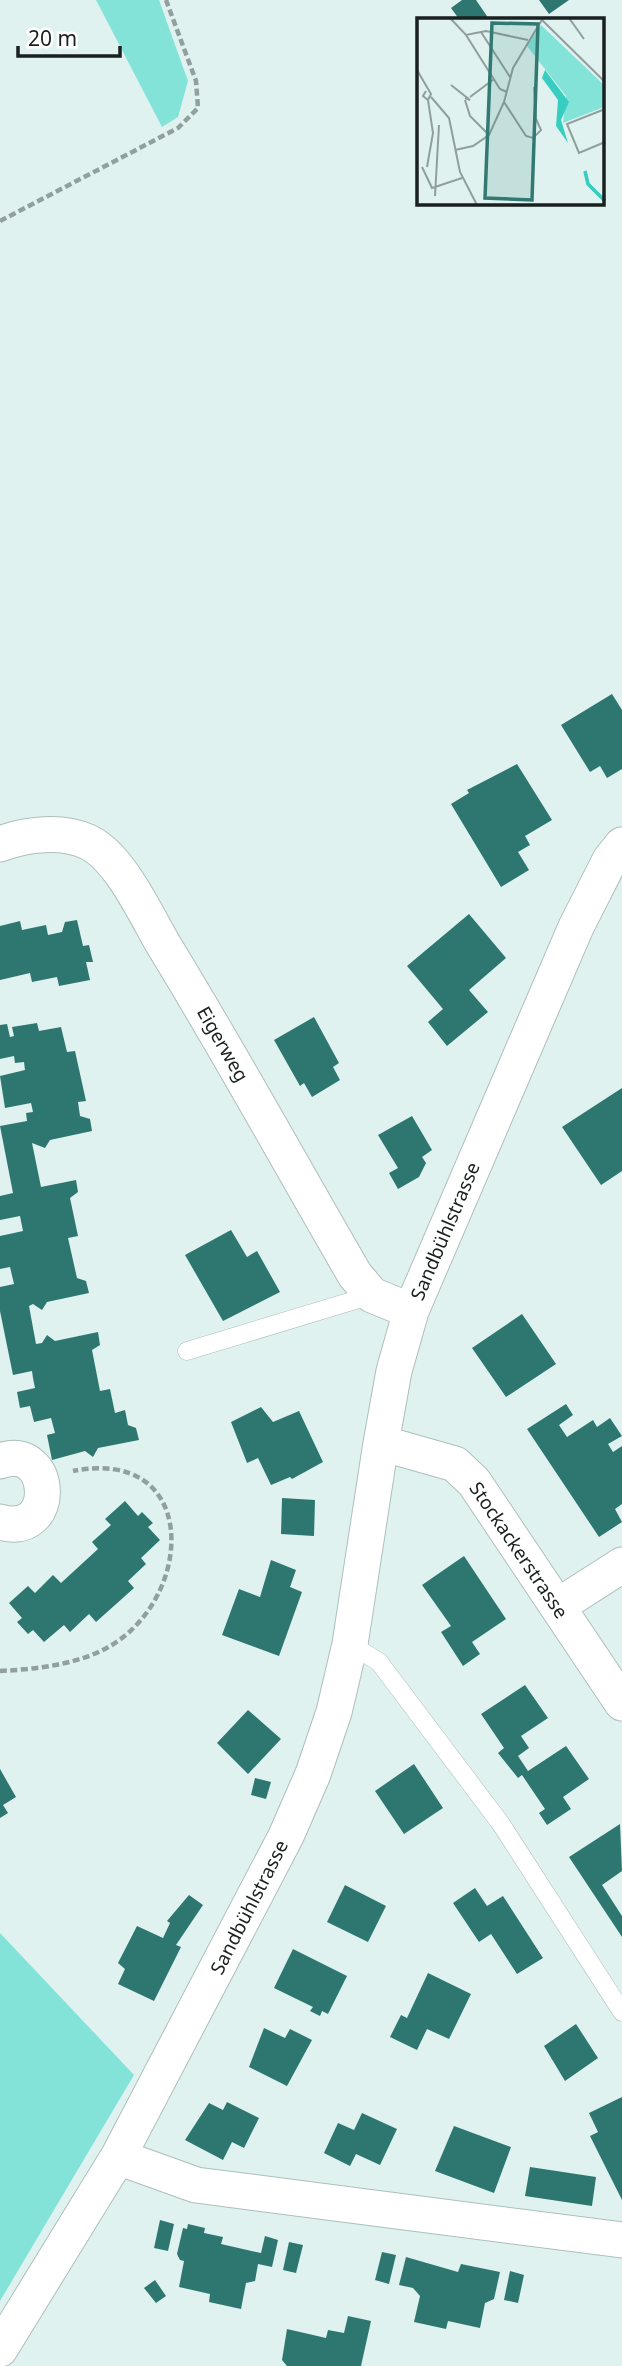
<svg xmlns="http://www.w3.org/2000/svg" width="622" height="2366" font-family="'Noto Sans',sans-serif">
<style>
.green{fill:#84e3d9}
.building{fill:#2d7770}
.lines{fill:none;stroke-linecap:round;stroke-linejoin:round}
.service-casing{stroke:#adbfbc;stroke-width:19}
.minor-casing{stroke:#adbfbc;stroke-width:37}
.path{stroke:#91a09d;stroke-width:4.5;stroke-dasharray:7 3.5;stroke-linecap:butt}
.service{stroke:#fff;stroke-width:18}
.minor{stroke:#fff;stroke-width:35}
.labels{text-anchor:middle;dominant-baseline:central;stroke-width:5;stroke-linejoin:round;paint-order:stroke}
.street-label{font-size:19px;fill:#19201f;stroke:#fff}
.inset-river{fill:none;stroke:#36ccc0;stroke-width:3.5}
.inset-road{fill:none;stroke:#909e9c;stroke-width:2}
.view{fill:#327972;fill-opacity:0.15;stroke:#327972;stroke-width:3.5}
.inset-edge{fill:none;stroke:#19201f;stroke-width:3.5}
</style>
<rect width="100%" height="100%" fill="#dff2ef"/>
<path class="green" d="M96 0H159L188 81 178 117 162 127Z
M0 1933 134 2075 0 2301Z"/>
<path class="building" d="M462 0H476L489 19H459L451 8Z
M539 0H569L549 14Z
M612 694 622 710V769L607 778 600 766 590 772 561 725Z
M517 764 552 820 525 836 530 845 518 852 529 870 501 887 451 804 469 793 467 790Z
M469 914 506 958 469 990 488 1012 447 1046 428 1022 443 1009 407 966Z
M77 920 83 946 89 945 93 962H86L90 980 59 986 57 977 32 982 30 973 0 980V926L20 921 22 930 46 925 48 935 62 932 65 922Z
M314 1017 339 1063 333 1067 340 1080 312 1097 304 1083 300 1086 274 1040Z
M37 1023 39 1031 61 1027 67 1052 75 1051 86 1101 78 1102 80 1116 90 1119 92 1131 50 1140 45 1148 32 1143 41 1187 76 1180 78 1192 70 1198 78 1236 68 1238 77 1278 86 1281 89 1293 47 1302 42 1310 33 1304 29 1306 36 1344 42 1343 47 1335 55 1341 98 1332 100 1345 92 1350 100 1391 110 1389 115 1413 125 1410 128 1425 136 1428 139 1440 98 1448 93 1457 85 1451 52 1460 47 1435 55 1433 51 1418 34 1422 30 1406 20 1408 17 1392 35 1388 33 1378 32 1371 13 1375 0 1311V1287L14 1284 10 1267 0 1269V1236L23 1231 20 1216 0 1220V1196L13 1193 0 1126 27 1121 26 1113 33 1112 31 1103 5 1108 0 1076 25 1070 24 1062 15 1063 14 1056 0 1059V1025L7 1024 10 1037 14 1036 12 1027Z
M622 1088V1171L601 1185 562 1127Z
M412 1116 432 1150 422 1157 426 1163 419 1177 398 1189 389 1173 398 1168 378 1135Z
M231 1230 247 1257 257 1251 280 1292 223 1321 185 1255Z
M522 1314 556 1364 506 1397 472 1348Z
M566 1404 573 1415 559 1425 567 1437 593 1420 597 1427 610 1418 622 1436 608 1444 613 1452 622 1446V1504L615 1509 622 1522 599 1537 527 1429Z
M261 1407 273 1422 299 1411 323 1462 292 1479 290 1477 271 1485 258 1458 247 1463 231 1422Z
M282 1498 315 1500 314 1536 281 1534Z
M125 1501 138 1516 142 1512 153 1523 148 1527 160 1540 141 1558 146 1564 128 1581 134 1588 96 1622 89 1614 70 1632 64 1625 44 1642 33 1630 28 1634 17 1622 22 1618 9 1603 28 1586 35 1593 53 1575 61 1583 98 1549 92 1542 111 1525 105 1519Z
M464 1556 506 1619 472 1642 480 1654 463 1666 441 1632 451 1626 422 1585Z
M271 1560 296 1570 290 1587 302 1592 279 1656 222 1635 239 1589 260 1597Z
M525 1685 548 1718 521 1736 529 1748 518 1756 528 1771 566 1746 589 1779 563 1797 571 1809 547 1825 539 1813 545 1809 522 1775 518 1778 498 1753 504 1748 481 1714Z
M248 1710 281 1739 248 1774 217 1743Z
M414 1764 443 1808 404 1834 375 1791Z
M0 1769 16 1797 3 1805 8 1813 0 1818Z
M255 1778 271 1782 266 1799 251 1795Z
M620 1824 622 1871 602 1885 622 1916V1937L569 1857Z
M345 1885 386 1906 368 1942 327 1922Z
M475 1888 487 1906 503 1896 543 1958 517 1974 491 1934 479 1942 453 1903Z
M189 1895 203 1905 176 1945 181 1947 154 2001 118 1984 125 1969 118 1963 137 1926 163 1938 170 1923 167 1921Z
M293 1949 347 1976 328 2014 322 2011 320 2016 310 2011 313 2007 274 1988Z
M428 1973 471 1994 449 2039 427 2029 417 2050 390 2037 401 2015 407 2018Z
M576 2024 598 2058 565 2081 544 2046Z
M264 2028 285 2038 290 2029 312 2040 287 2086 249 2067Z
M622 2097V2200L590 2136 598 2132 589 2113Z
M227 2102 259 2118 244 2148 232 2142 223 2160 185 2140 209 2103 223 2110Z
M362 2113 397 2129 380 2165 356 2154 350 2166 324 2153 338 2123 354 2130Z
M454 2126 511 2147 494 2193 435 2171Z
M530 2167 596 2177 592 2206 525 2196Z
M160 2220 174 2224 168 2251 154 2248Z
M188 2224 205 2228 204 2233 223 2237 221 2244 261 2253 265 2236 278 2240 272 2267 258 2264 255 2281 246 2283 241 2309 209 2302 210 2294 179 2287 184 2261 180 2260 177 2254 183 2228 187 2229Z
M289 2242 303 2245 296 2273 283 2270Z
M382 2252 396 2255 389 2284 375 2280Z
M406 2257 458 2272 461 2264 500 2272 494 2299 485 2303 480 2328 448 2321 446 2329 414 2322 420 2296 413 2288 399 2285Z
M510 2271 524 2275 518 2303 504 2300Z
M155 2280 166 2296 156 2303 144 2288Z
M348 2316 371 2321 361 2366H287L282 2360 287 2329 326 2338 328 2330 344 2333Z"/>
<g class="lines">
<defs>
<path id="service" d="M187 1351 372 1295
M350 1644 379 1662 501 1824 622 2012"/>
<path id="minor" d="M0 844C26 834 62 830 88 842 120 857 146 915 163 944 230 1053 291 1165 355 1275L372 1295 411 1311
M381 1443 455 1464 474 1482 622 1703
M0 1461C53 1441 60 1539 0 1522
M558 1606 622 1565
M118 2157 196 2185 622 2240
M0 2349 118 2157 286 1836 313 1774 334 1712 350 1644 381 1443 394 1371 411 1311 576 927 610 860 622 845"/>
</defs>
<use href="#service" class="service-casing"/>
<use href="#minor" class="minor-casing"/>
<path class="path" d="M0 221 178 128 198 108 196 81 166 0
M0 1671C39 1669 85 1664 118 1641 195 1587 196 1447 73 1471"/>
<use href="#service" class="service"/>
<use href="#minor" class="minor"/>
</g>
<g class="labels">
<g class="street-label">
<text transform="translate(223 1044) rotate(60)">Eigerweg</text>
<text transform="translate(445 1231) rotate(-67)">Sandbühlstrasse</text>
<text transform="translate(519 1550) rotate(56)">Stockackerstrasse</text>
<text transform="translate(249 1907) rotate(-63)">Sandbühlstrasse</text>
</g>
</g>
<g transform="translate(417 18)">
<rect width="187" height="187" fill="#dff2ef"/>
<path d="M124 7 187 67V89L146 105 149 78 110 28Z" fill="#84e3d9"/>
<path d="M128 52 152 84 144 102 151 125 139 108 141 82 125 60Z" fill="#38cdc1"/>
<path class="inset-river" d="M168 153 171 166 188 183"/>
<path class="inset-road" d="M33 0 49 17 69 13 111 22M152 0 167 21M125 2 188 64M64 14 93 59M49 17 83 71 90 74M0 52 14 76 11 82M34 67 53 82 48 80M9 73 6 78 11 82 16 115 10 149M14 79 32 100 43 154 60 187M53 79 77 61M48 82 53 98 72 117M87 84 109 118 116 120 124 112 119 101 117 69 118 74M188 91 150 106 162 135 188 124M38 132 56 128 72 117 87 84 96 50 126 0M5 149 15 170 45 160M18 178 22 107"/>
<path class="view" d="M75 5 121 6 115 182 68 180Z"/>
<rect width="187" height="187" class="inset-edge"/>
</g>
<path d="M18 46v10h102v-10" fill="none" stroke="#19201f" stroke-width="3.5"/>
<text x="28" y="46" font-size="21" fill="#19201f" stroke="#ffffff" stroke-width="5" paint-order="stroke">20 m</text>
</svg>
